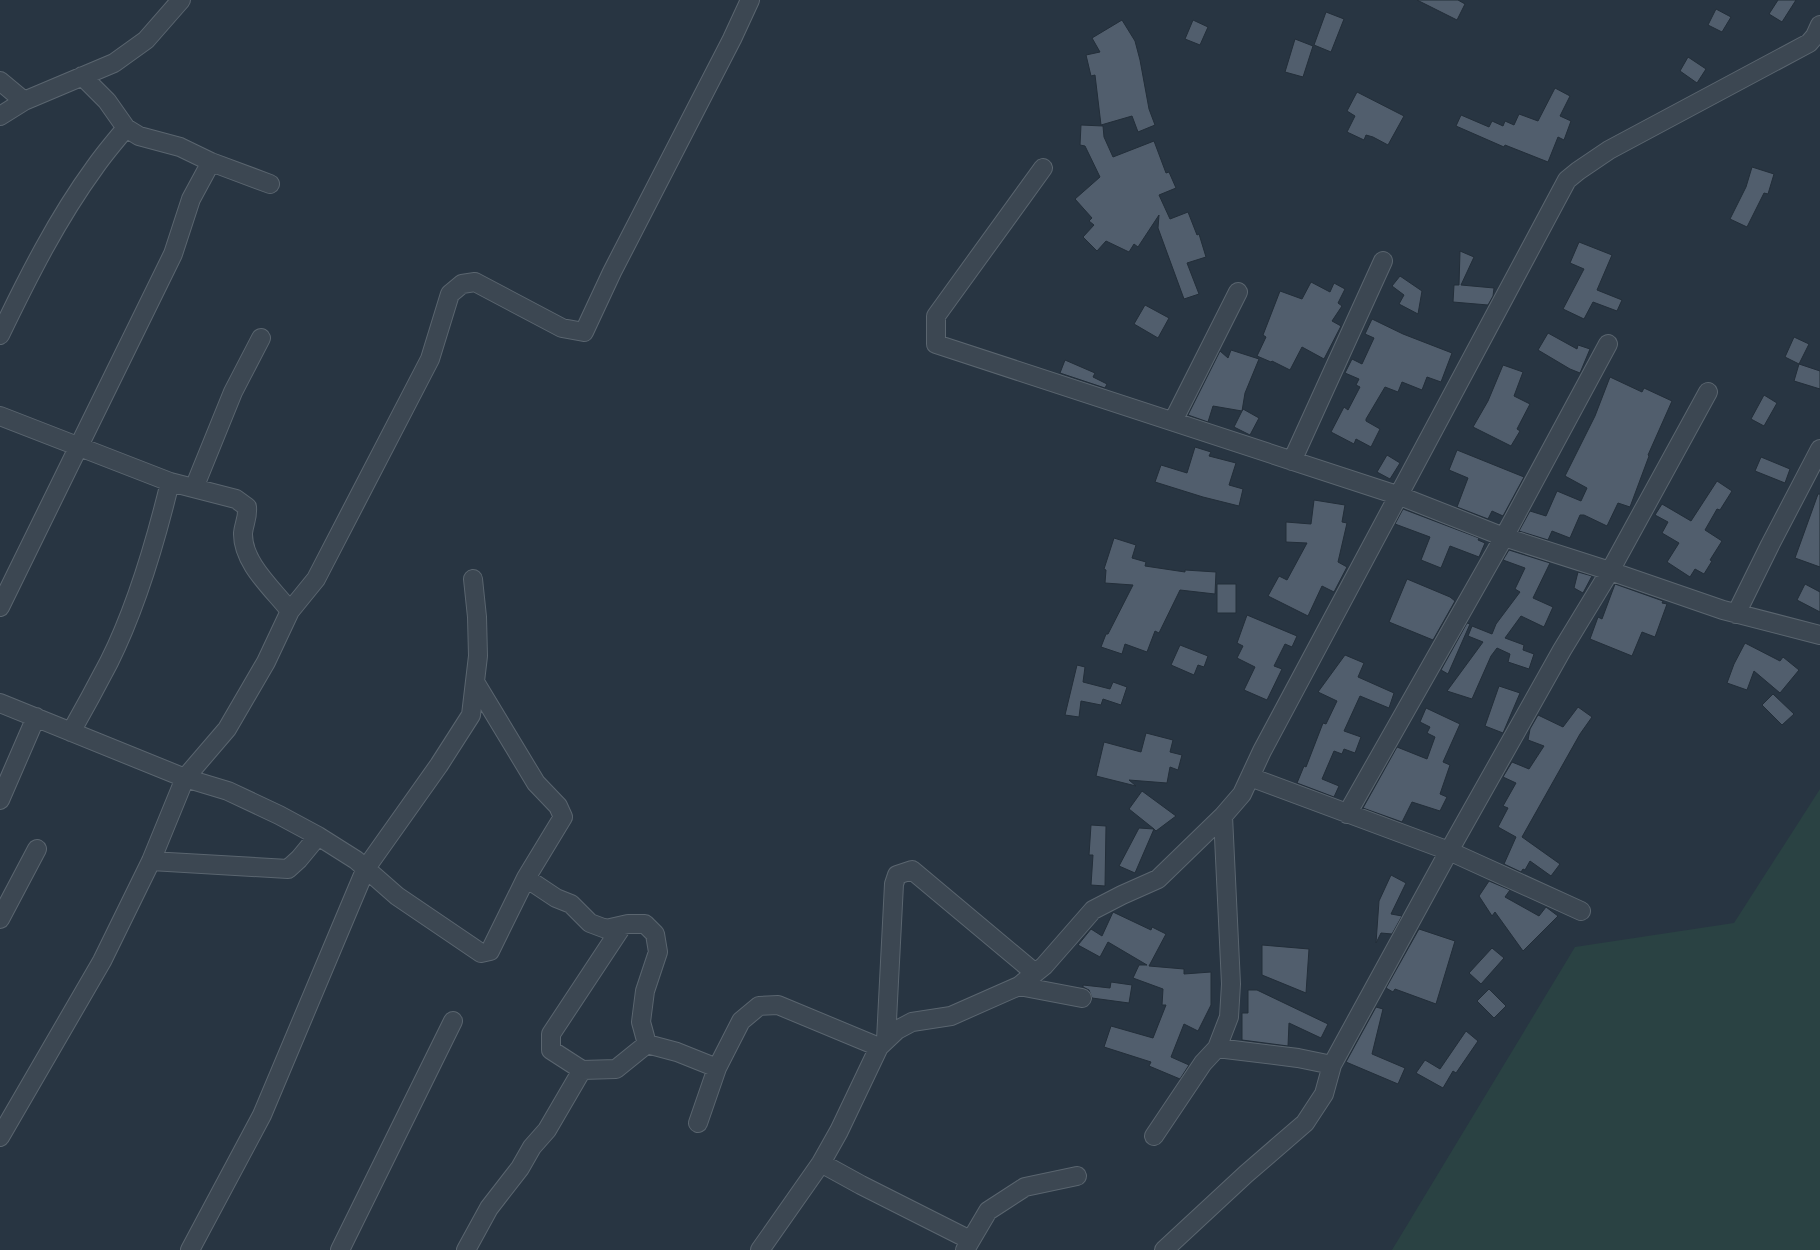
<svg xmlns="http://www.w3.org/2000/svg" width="1820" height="1250" font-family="Quicksand,sans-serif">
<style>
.green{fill:#2a4243}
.building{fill:#515e6d;stroke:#232e39}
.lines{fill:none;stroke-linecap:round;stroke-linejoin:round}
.street-casing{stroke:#5a656f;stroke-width:20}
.street{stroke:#3c4752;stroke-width:18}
</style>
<rect width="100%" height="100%" fill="#283542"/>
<path class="green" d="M1820 789V1250H1392L1575 947 1734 923Z"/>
<path class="building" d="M1417 0H1458L1465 4 1457 20Z
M1778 0H1796L1782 22 1769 14Z
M1716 9 1731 17 1722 32 1708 25Z
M1326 12 1344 19 1331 52 1314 45Z
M1122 20 1135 41 1140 60 1149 109 1155 125 1138 132 1132 116 1101 125 1095 75 1091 76 1086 55 1100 52 1092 38Z
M1193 20 1208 27 1200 45 1185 39Z
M1295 39 1313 46 1303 77 1285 72Z
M1688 57 1706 69 1697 83 1680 71Z
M1555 88 1570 96 1560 116 1571 121 1564 140 1558 137 1548 162 1505 145 1504 147 1456 126 1461 115 1489 127 1492 121 1503 126 1505 121 1514 125 1519 114 1538 121Z
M1357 92 1404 116 1388 145 1373 137 1366 135 1364 140 1347 132 1355 116 1347 111Z
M1081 125 1103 126 1104 137 1113 157 1154 141 1166 173 1169 172 1176 188 1159 195 1170 219 1188 212 1197 235 1199 234 1206 257 1187 263 1199 294 1184 299 1158 228 1159 215 1138 247 1134 244 1129 252 1106 241 1097 251 1083 237 1094 225 1089 221 1092 218 1075 199 1100 177 1085 146 1080 145Z
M1752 167 1774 174 1768 194 1764 193 1747 227 1730 219 1746 187Z
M1579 242 1612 255 1597 290 1622 300 1617 311 1593 302 1584 319 1563 309 1584 269 1570 263Z
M1460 251 1474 257 1461 285 1494 288 1493 296 1488 305 1453 302 1454 285H1459Z
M1400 276 1422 291 1418 314 1399 304 1404 295 1392 286Z
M1311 282 1330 292 1334 283 1345 289 1338 303 1342 306 1332 321 1341 326 1324 359 1302 347 1290 370 1272 361 1271 362 1257 356 1266 337 1263 335 1280 291 1302 299Z
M1145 305 1169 318 1158 338 1134 324Z
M1372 319 1403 334 1452 353 1441 382 1427 377 1422 390 1402 382 1398 392 1385 387 1366 419V421L1380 429 1371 447 1356 439 1354 444 1331 432 1344 407 1348 410 1360 387 1356 385 1359 379 1345 373 1352 359 1362 364 1374 338 1365 334Z
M1548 333 1577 349 1578 345 1590 349 1580 373 1570 369 1538 350Z
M1794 337 1809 344 1799 364 1785 357Z
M1231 350 1259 359 1245 393 1242 411 1213 406 1208 422 1188 415 1220 351 1228 358Z
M1065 360 1095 373 1093 377 1107 384 1105 388 1060 373Z
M1799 364 1820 371V389L1794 381Z
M1503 365 1523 372 1514 396 1530 404 1517 429 1520 431 1511 446 1473 427 1488 401Z
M1610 377 1642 392 1644 388 1672 401 1648 455 1649 456 1630 507 1618 503 1607 526 1584 515H1580L1570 538 1552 531 1548 540 1519 531 1530 511 1546 516 1557 491 1581 501 1587 488 1565 476 1595 416Z
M1764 395 1777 403 1764 426 1751 419Z
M1243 409 1259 418 1250 435 1234 427Z
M1195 447 1211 452 1209 456 1236 463 1229 485 1243 489 1239 506 1203 497 1155 482 1161 465 1187 473Z
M1457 450 1524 477 1503 516 1492 511 1488 519 1457 507 1468 478 1449 470Z
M1387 455 1400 463 1390 479 1377 472Z
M1761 457 1790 469 1785 483 1755 471Z
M1717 481 1732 491 1720 510 1717 509 1705 530 1722 541 1710 560 1712 561 1704 574 1695 569 1690 577 1667 562 1679 543 1662 533 1668 522 1655 515 1662 504 1691 521Z
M1818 494H1820V567L1795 558Z
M1314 500 1345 505 1342 522 1347 523 1338 562 1347 567 1334 592 1322 586 1308 616 1268 596 1279 576 1287 580 1307 543 1286 542V522L1311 524Z
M1403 509 1479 538 1478 540 1485 543 1479 557 1450 546 1441 568 1421 560 1430 537 1395 524Z
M1114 538 1136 545 1132 558 1146 562 1145 566 1185 572V570L1216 572 1215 594 1180 590 1159 633 1155 631 1147 652 1125 644 1122 654 1101 647 1106 634H1108L1133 585 1105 583 1106 570 1104 569Z
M1509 550 1550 563 1533 598 1553 607 1544 627 1521 616 1505 638 1524 645 1523 650 1534 654 1529 669 1508 662 1510 654 1497 648 1491 656 1472 699 1447 691 1483 642 1468 636 1472 626 1492 634 1496 624 1520 592 1515 589 1525 568 1503 560Z
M1578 572 1592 576 1583 593 1574 588Z
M1407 579 1450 597 1455 601 1433 640 1389 622Z
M1217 584H1236V613H1217Z
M1615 584 1663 601 1662 603 1667 604 1655 637 1642 632 1632 656 1590 639 1598 617 1602 619Z
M1805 584 1820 592V612L1797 600Z
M1247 615 1297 636 1292 647 1285 644 1274 666 1282 669 1267 700 1244 690 1255 667 1237 658 1243 646 1237 643Z
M1467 623 1470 624 1448 674 1441 670Z
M1745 643 1780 661 1783 657 1799 670 1780 693 1754 671 1747 690 1727 683 1734 664Z
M1180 645 1208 656 1204 667 1198 665 1194 675 1171 665Z
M1345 655 1364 663 1358 677 1394 693 1389 708 1360 696 1344 731 1361 737 1355 753 1344 749 1342 754 1334 751 1322 779 1339 786 1334 797 1297 783 1304 766 1306 767 1323 723 1326 724 1337 701 1318 692Z
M1077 665 1085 667 1083 682 1110 689 1113 682 1127 687 1121 705 1103 699 1101 705 1081 701 1079 717 1065 715Z
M1499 686 1520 693 1503 733 1485 726Z
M1773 694 1794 714 1782 725 1762 705Z
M1578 707 1592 717 1580 734 1522 837 1560 864 1551 876 1530 861 1525 870 1523 869 1521 872 1504 864 1516 837 1498 827 1508 808 1503 806 1516 783 1503 777 1512 762 1529 769 1544 746 1528 740 1530 729 1538 715 1563 727Z
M1426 708 1460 724 1443 762 1450 765 1440 794 1447 797 1440 811 1412 802 1402 822 1363 808 1397 747 1427 759 1435 737 1427 733 1430 727 1420 722Z
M1146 733 1173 740 1170 752 1182 755 1178 770 1170 767 1167 783 1129 780 1136 786 1096 776 1104 742 1141 752Z
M1142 791 1176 816 1156 831 1154 829 1135 873 1119 866 1139 828 1154 829 1129 809Z
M1091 825 1106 826 1105 886 1091 885 1093 855H1089Z
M1391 875 1406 883 1391 914 1402 916 1392 934 1381 933 1376 943 1379 901Z
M1489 881 1510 890 1505 897 1539 916 1546 907 1558 916 1523 951 1495 912 1492 916 1479 896Z
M1113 912 1151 930 1152 927 1166 934 1149 966 1184 969V974L1211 972V1005L1198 1031 1184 1024 1171 1057 1189 1065 1180 1079 1149 1066 1151 1062 1104 1047 1111 1026 1153 1038 1166 1005H1162L1163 989 1133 978 1139 965H1147L1108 942 1100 957 1078 945 1091 929 1102 936Z
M1419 929 1455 941 1436 1004 1395 989 1393 992 1386 988Z
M1262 945 1309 949 1306 993 1262 975Z
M1492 948 1504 958 1481 984 1469 973Z
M1111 982 1132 985 1129 1003 1092 998 1089 990 1083 987V985L1110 988Z
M1489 989 1506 1006 1494 1018 1477 1001Z
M1248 990H1257L1328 1024 1321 1038 1289 1023 1288 1046 1242 1040V1013H1248Z
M1376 1007 1383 1009 1372 1054 1405 1068 1398 1084 1346 1062Z
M1466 1031 1478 1041 1456 1073 1453 1071 1443 1088 1416 1073 1425 1060 1440 1069Z"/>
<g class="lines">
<defs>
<path id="street" d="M0 81 24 101
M0 116 24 101 114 63 146 40 181 0
M126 128 139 136 180 147 211 162 270 184
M1043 168 936 316V344L1400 496 1504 537 1610 571 1723 610 1820 635
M0 335C28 277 57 219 95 167 104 154 115 141 126 128L107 101 82 76
M0 416 170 482 236 499 247 507C248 518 244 523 243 533 242 563 274 590 290 611
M1173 421 1238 292
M1292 461 1383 261
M194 488 233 392 261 338
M0 607 173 254 191 199 211 162
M1736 614 1770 545 1820 449
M0 703 185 778 228 791 279 815 318 836 356 860 397 896 481 953 490 951 526 878 563 817 558 806 536 783 475 682
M71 732C84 709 97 685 109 662 136 608 156 540 170 482
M1250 777 1449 851 1581 911
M0 800 36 717
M1347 814 1504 537 1608 344
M151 861 288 869 299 859 318 836
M526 878 556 898 571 904 590 923 606 929 628 924H645L655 934 658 952 645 991 641 1022 647 1044
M0 919 37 849
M1019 986 1082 998
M886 1040 894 884 897 875 912 870 1035 973
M1217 1048 1298 1058 1332 1065
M582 1070 551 1050V1034L623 925
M698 1123 717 1068
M1154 1136 1203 1063 1217 1048 1229 1017 1231 984 1223 816
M0 1137 102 961 151 861 185 778 227 729 266 662 290 611 316 579 430 359 450 294 462 284 475 282 562 328 584 332 612 272 732 39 750 0
M821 1163 861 1185 970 1240
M190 1250 262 1115 366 868 439 765 471 715 478 656 477 617 473 579
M340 1250 453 1021
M466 1250 489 1208 520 1168 532 1147 547 1130 582 1070 616 1069 647 1044 677 1052 717 1068 741 1021 759 1006 778 1005 879 1047
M760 1250 821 1163 839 1131 879 1047 897 1030 912 1022 951 1016 1019 986 1044 966 1093 910 1122 895 1158 879 1223 816 1242 794 1262 751 1567 180 1578 171 1609 150 1809 43 1815 36 1820 25
M965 1250 988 1211 1025 1187 1077 1176
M1164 1250 1246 1174 1305 1123 1324 1094 1332 1065 1449 851 1562 650 1610 571 1708 392"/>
</defs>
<use href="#street" class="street-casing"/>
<use href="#street" class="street"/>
</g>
</svg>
